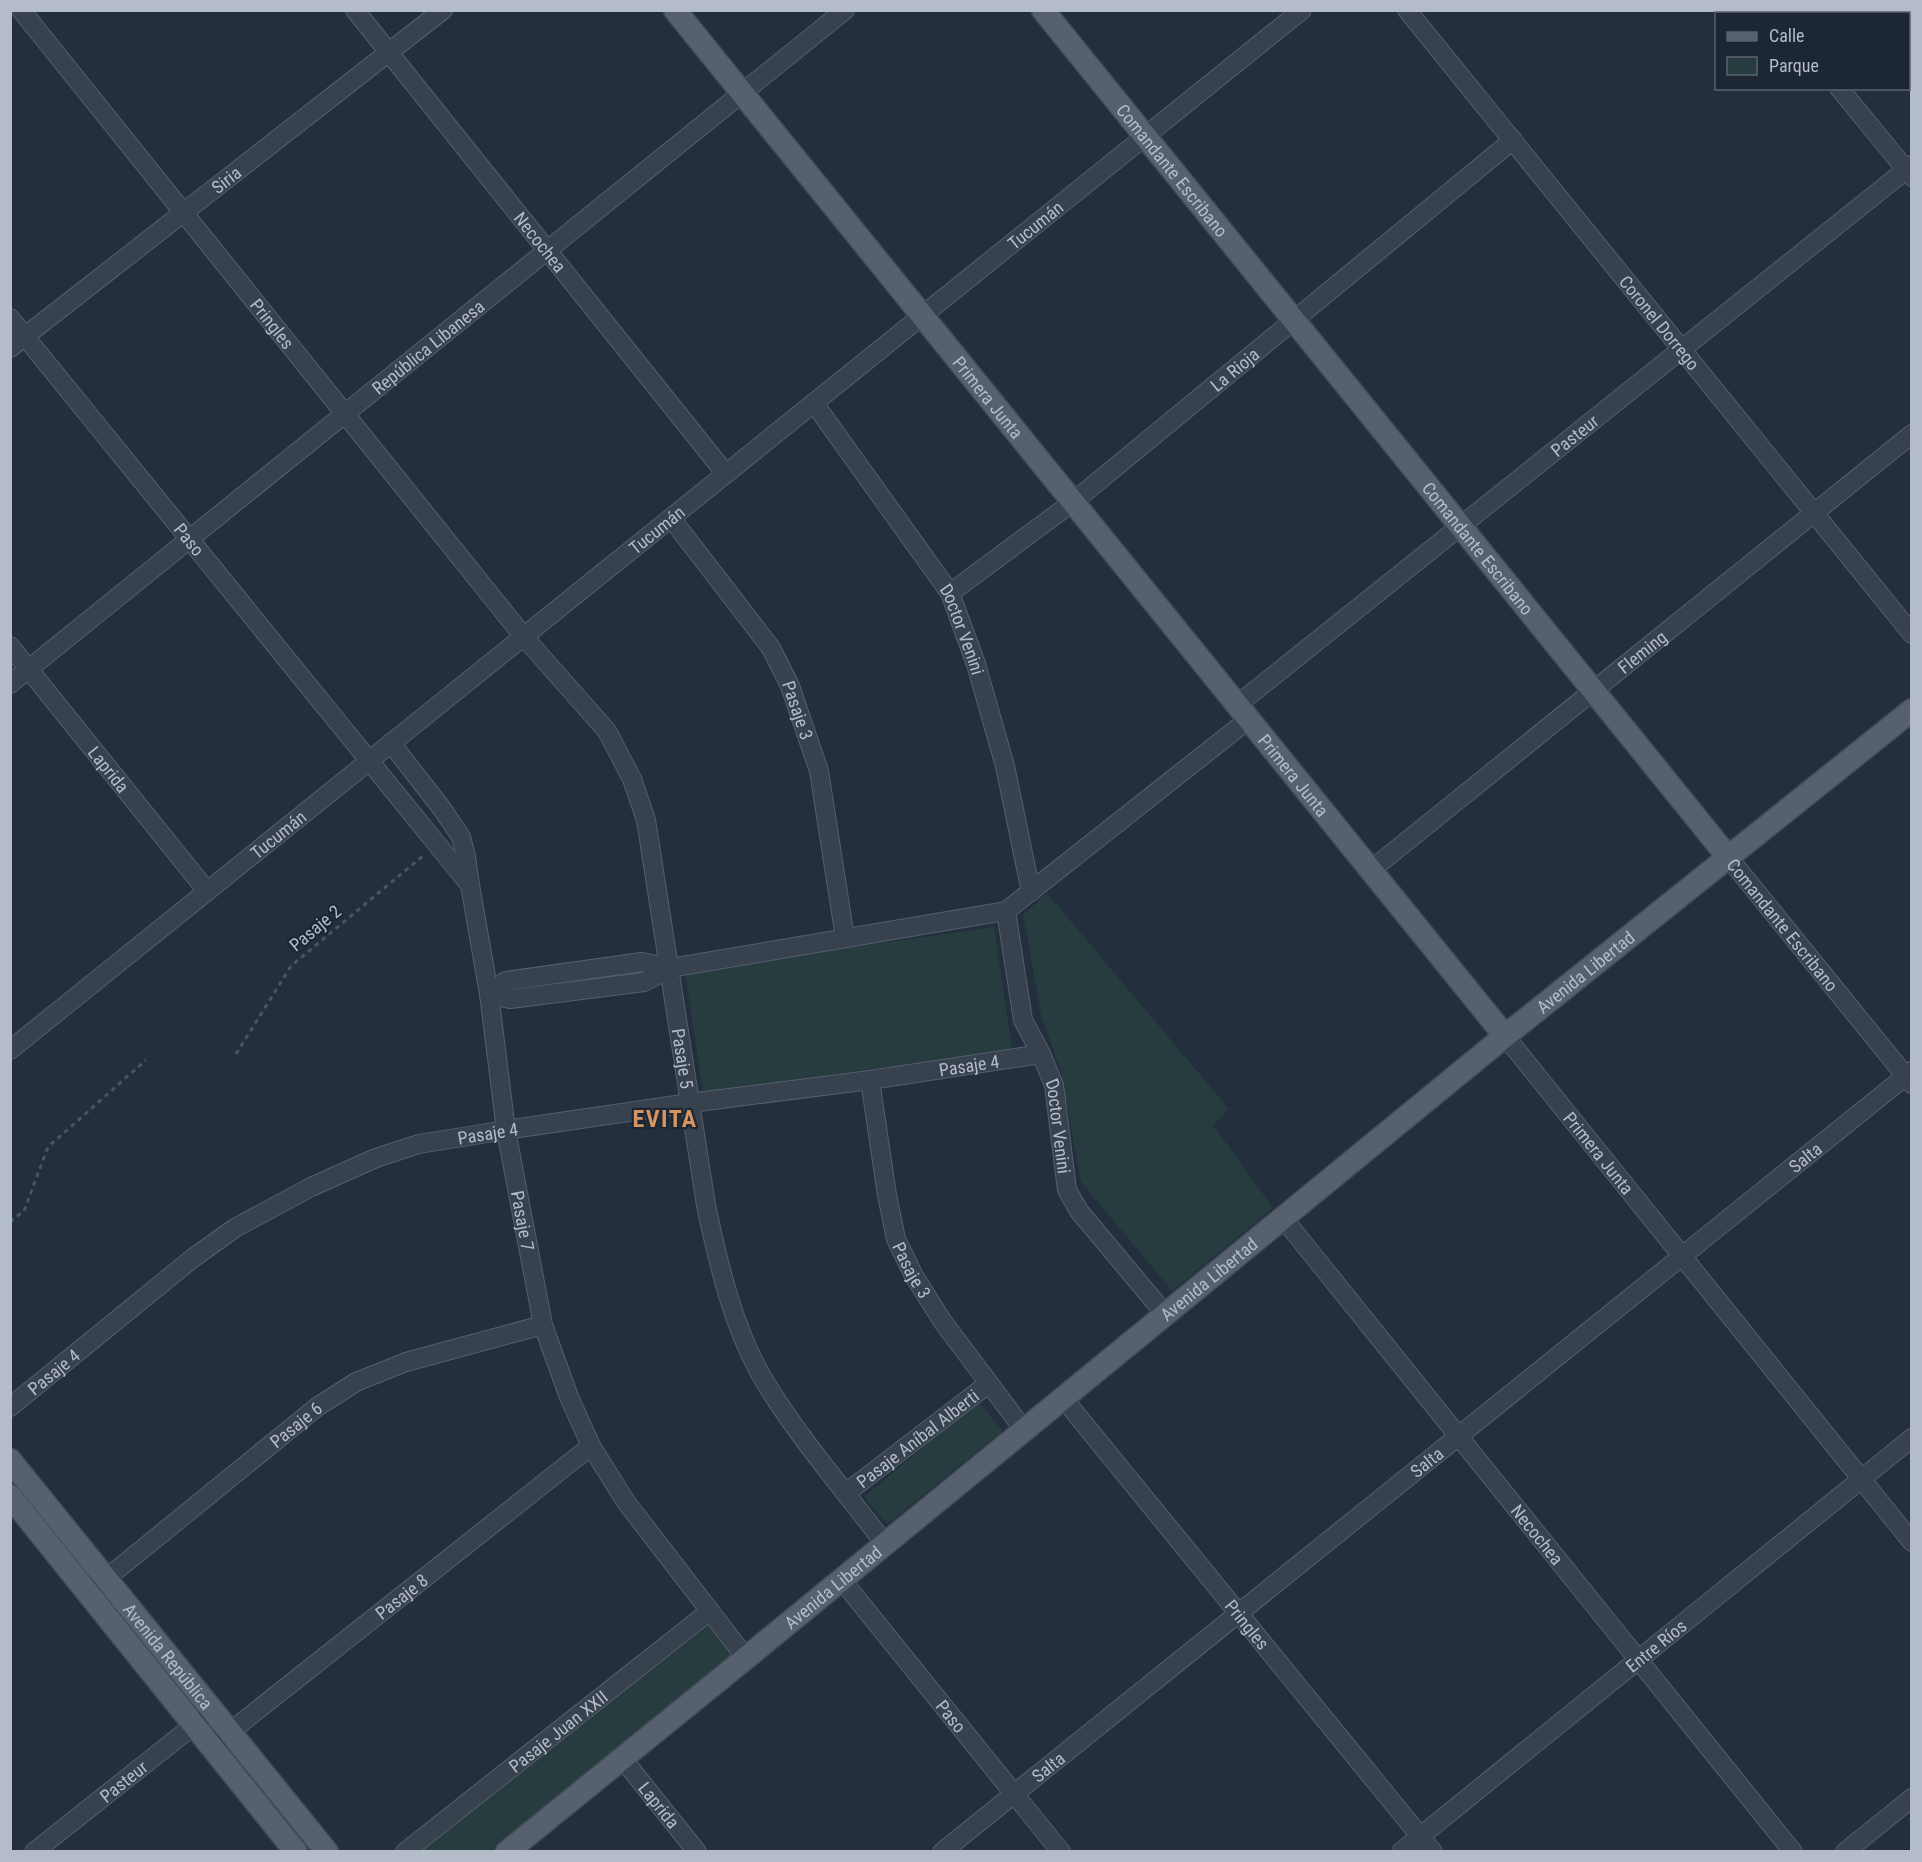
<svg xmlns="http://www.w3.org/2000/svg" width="1922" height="1862" font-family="'Roboto Condensed',sans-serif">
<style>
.green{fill:#263c3f}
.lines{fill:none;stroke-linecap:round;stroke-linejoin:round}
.minor-casing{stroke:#565f6c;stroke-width:20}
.major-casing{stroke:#414a57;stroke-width:25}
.path{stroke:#44595c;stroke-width:3;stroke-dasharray:4.5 4.5;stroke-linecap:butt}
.minor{stroke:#38414e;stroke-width:18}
.major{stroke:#56606e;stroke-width:22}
.labels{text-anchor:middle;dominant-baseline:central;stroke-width:4.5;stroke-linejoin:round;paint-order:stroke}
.street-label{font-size:18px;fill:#b4bcc9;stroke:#1d2633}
.district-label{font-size:24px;font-weight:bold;letter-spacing:1.5px;fill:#d59563;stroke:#1d2633}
</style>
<rect width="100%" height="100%" fill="#242f3e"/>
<path class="green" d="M1047 893 1229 1109 1213 1125 1273 1208 1172 1291 1081 1182 1061 1071 1042 1018 1023 915Z
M994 927 1012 1049 703 1093 685 971Z
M978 1401 1003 1431 887 1524 864 1497Z
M709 1625 735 1657 495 1851 421 1852Z"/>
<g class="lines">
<defs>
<g id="minor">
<path id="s1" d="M21 10 524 637 607 731 632 779 646 820 706 1205C718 1263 734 1331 765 1382 799 1438 845 1491 885 1544"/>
<path id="s2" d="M355 10 726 474"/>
<path id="s3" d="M1407 10 1912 634"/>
<path d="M1775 10 1778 14"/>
<path d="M1839 88 1912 177"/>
<path id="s4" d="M10 318 470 885 489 994 506 1130 543 1325 569 1397 591 1446 626 1502 746 1658"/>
<path id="s5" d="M10 348 443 10"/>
<path id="s6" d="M814 403 950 593 976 664 1005 766 1031 892"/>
<path id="s7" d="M671 518 771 648 790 686 819 771 845 938"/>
<path id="s8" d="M950 593 1073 502 1513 140"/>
<path id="s9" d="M10 646 207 891"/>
<path id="s10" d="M10 684 845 10"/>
<path id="s11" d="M1237 705 1912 165"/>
<path d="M391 743 443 810 461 837 466 856 470 885"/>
<path id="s12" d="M1728 857 1912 1084"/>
<path id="s13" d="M1371 870 1912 434"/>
<path id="s14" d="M1006 911 1023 1020 1041 1054 1054 1085 1067 1190 1079 1211 1165 1314"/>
<path d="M489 994 510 999 644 982 670 968 1006 911 1249 719"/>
<path d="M489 994 506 981 642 962 670 968"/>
<path id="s15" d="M1505 1036 1912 1542"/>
<path id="s16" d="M10 1050 1302 10"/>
<path id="s17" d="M870 1080 887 1195 896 1239 914 1276 943 1322 1024 1430"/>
<path id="s18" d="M1283 1218 1793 1852"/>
<path id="s19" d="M1063 1398 1433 1852"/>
<path id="s20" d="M10 1407 193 1258 235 1228 311 1187 376 1158 419 1144 506 1130 690 1103 870 1080 1041 1054"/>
<path id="s21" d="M846 1493 988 1384"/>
<path id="s22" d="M841 1579 1061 1852"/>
<path id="s23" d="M97 1586 317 1407 356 1382 406 1362 543 1325"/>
<path id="s24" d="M221 1739 591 1446"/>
<path id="s25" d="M622 1758 697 1852"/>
<path id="s26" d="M34 1852 213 1710"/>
<path id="s27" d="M405 1852 710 1611"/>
<path id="s28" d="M942 1852 1912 1071"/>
<path id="s29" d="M1401 1852 1912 1438"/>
<path d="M1845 1852 1912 1798"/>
</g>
<g id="major">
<path id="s30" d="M675 10 1505 1036"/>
<path id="s31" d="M1043 10 1728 857"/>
<path id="s32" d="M10 1460 327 1852"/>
<path d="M10 1496 296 1852"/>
<path id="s33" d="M507 1852 746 1658 1505 1036 1912 710"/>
</g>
</defs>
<use href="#minor" class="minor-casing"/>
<use href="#major" class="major-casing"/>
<path class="path" d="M236 1054 291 966 424 855
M10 1222 24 1211 48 1147 146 1060"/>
<use href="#minor" class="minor"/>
<use href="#major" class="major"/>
</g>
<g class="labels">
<g class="street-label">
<text stroke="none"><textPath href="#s31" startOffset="206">Comandante Escribano</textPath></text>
<text stroke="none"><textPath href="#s5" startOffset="274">Siria</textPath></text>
<text stroke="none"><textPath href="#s16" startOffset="1316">Tucumán</textPath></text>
<text stroke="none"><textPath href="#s2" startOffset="297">Necochea</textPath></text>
<text stroke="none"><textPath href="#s3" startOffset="402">Coronel Dorrego</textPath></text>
<text stroke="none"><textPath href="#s1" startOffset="402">Pringles</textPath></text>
<text stroke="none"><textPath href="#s10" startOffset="537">República Libanesa</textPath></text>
<text stroke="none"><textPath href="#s8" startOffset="362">La Rioja</textPath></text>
<text stroke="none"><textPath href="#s30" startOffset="498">Primera Junta</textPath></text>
<text stroke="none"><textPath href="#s11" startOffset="432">Pasteur</textPath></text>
<text stroke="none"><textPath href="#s16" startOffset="830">Tucumán</textPath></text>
<text stroke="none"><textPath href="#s4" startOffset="285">Paso</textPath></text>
<text stroke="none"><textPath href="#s31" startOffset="692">Comandante Escribano</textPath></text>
<text stroke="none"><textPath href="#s6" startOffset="272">Doctor Venini</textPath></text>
<text stroke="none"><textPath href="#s13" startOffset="348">Fleming</textPath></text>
<text stroke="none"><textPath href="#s7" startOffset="232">Pasaje 3</textPath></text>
<text stroke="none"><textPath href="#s9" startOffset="158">Laprida</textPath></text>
<text stroke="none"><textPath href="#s30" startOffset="984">Primera Junta</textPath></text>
<text stroke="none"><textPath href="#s16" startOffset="344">Tucumán</textPath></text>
<text stroke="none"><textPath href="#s12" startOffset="87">Comandante Escribano</textPath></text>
<text transform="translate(315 928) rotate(-40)">Pasaje 2</text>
<text stroke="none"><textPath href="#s33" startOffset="1392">Avenida Libertad</textPath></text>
<text stroke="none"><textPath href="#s1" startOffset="1268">Pasaje 5</textPath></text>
<text stroke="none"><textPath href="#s20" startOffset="1046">Pasaje 4</textPath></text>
<text stroke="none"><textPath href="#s14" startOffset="224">Doctor Venini</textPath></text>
<text stroke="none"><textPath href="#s20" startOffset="560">Pasaje 4</textPath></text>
<text stroke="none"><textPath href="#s15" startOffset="150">Primera Junta</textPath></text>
<text stroke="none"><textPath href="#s28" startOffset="1108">Salta</textPath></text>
<text stroke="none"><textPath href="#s4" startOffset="1070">Pasaje 7</textPath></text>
<text stroke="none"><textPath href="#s17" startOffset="196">Pasaje 3</textPath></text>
<text stroke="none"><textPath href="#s33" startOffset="906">Avenida Libertad</textPath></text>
<text stroke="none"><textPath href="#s20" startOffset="56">Pasaje 4</textPath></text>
<text stroke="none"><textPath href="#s23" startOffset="256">Pasaje 6</textPath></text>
<text stroke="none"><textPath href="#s21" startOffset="90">Pasaje Aníbal Alberti</textPath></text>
<text stroke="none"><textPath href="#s28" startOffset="622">Salta</textPath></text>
<text stroke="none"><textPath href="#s18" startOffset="406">Necochea</textPath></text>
<text stroke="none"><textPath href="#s33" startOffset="420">Avenida Libertad</textPath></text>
<text stroke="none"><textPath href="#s24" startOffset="230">Pasaje 8</textPath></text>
<text stroke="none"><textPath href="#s19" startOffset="292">Pringles</textPath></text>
<text stroke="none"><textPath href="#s29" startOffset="328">Entre Ríos</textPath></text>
<text stroke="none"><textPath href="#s32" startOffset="252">Avenida República</textPath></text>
<text stroke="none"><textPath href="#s22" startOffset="176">Paso</textPath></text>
<text stroke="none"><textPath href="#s27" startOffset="195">Pasaje Juan XXII</textPath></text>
<text stroke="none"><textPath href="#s28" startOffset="136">Salta</textPath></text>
<text stroke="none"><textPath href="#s26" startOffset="114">Pasteur</textPath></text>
<text stroke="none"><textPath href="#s25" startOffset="60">Laprida</textPath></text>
</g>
<g class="district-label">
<text x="665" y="1119">EVITA</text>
</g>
</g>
<rect width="1922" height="1862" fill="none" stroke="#b4bcc9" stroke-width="24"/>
<rect x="1715" y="12" width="195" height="78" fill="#1d2633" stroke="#59626f" stroke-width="1.5"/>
<rect x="1727" y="32" width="30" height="9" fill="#56606e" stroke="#59626f" stroke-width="1.5"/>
<text x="1769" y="42" font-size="18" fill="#b4bcc9">Calle</text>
<rect x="1727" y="57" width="30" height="18" fill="#263c3f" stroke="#59626f" stroke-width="1.5"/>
<text x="1769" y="72" font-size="18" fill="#b4bcc9">Parque</text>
</svg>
